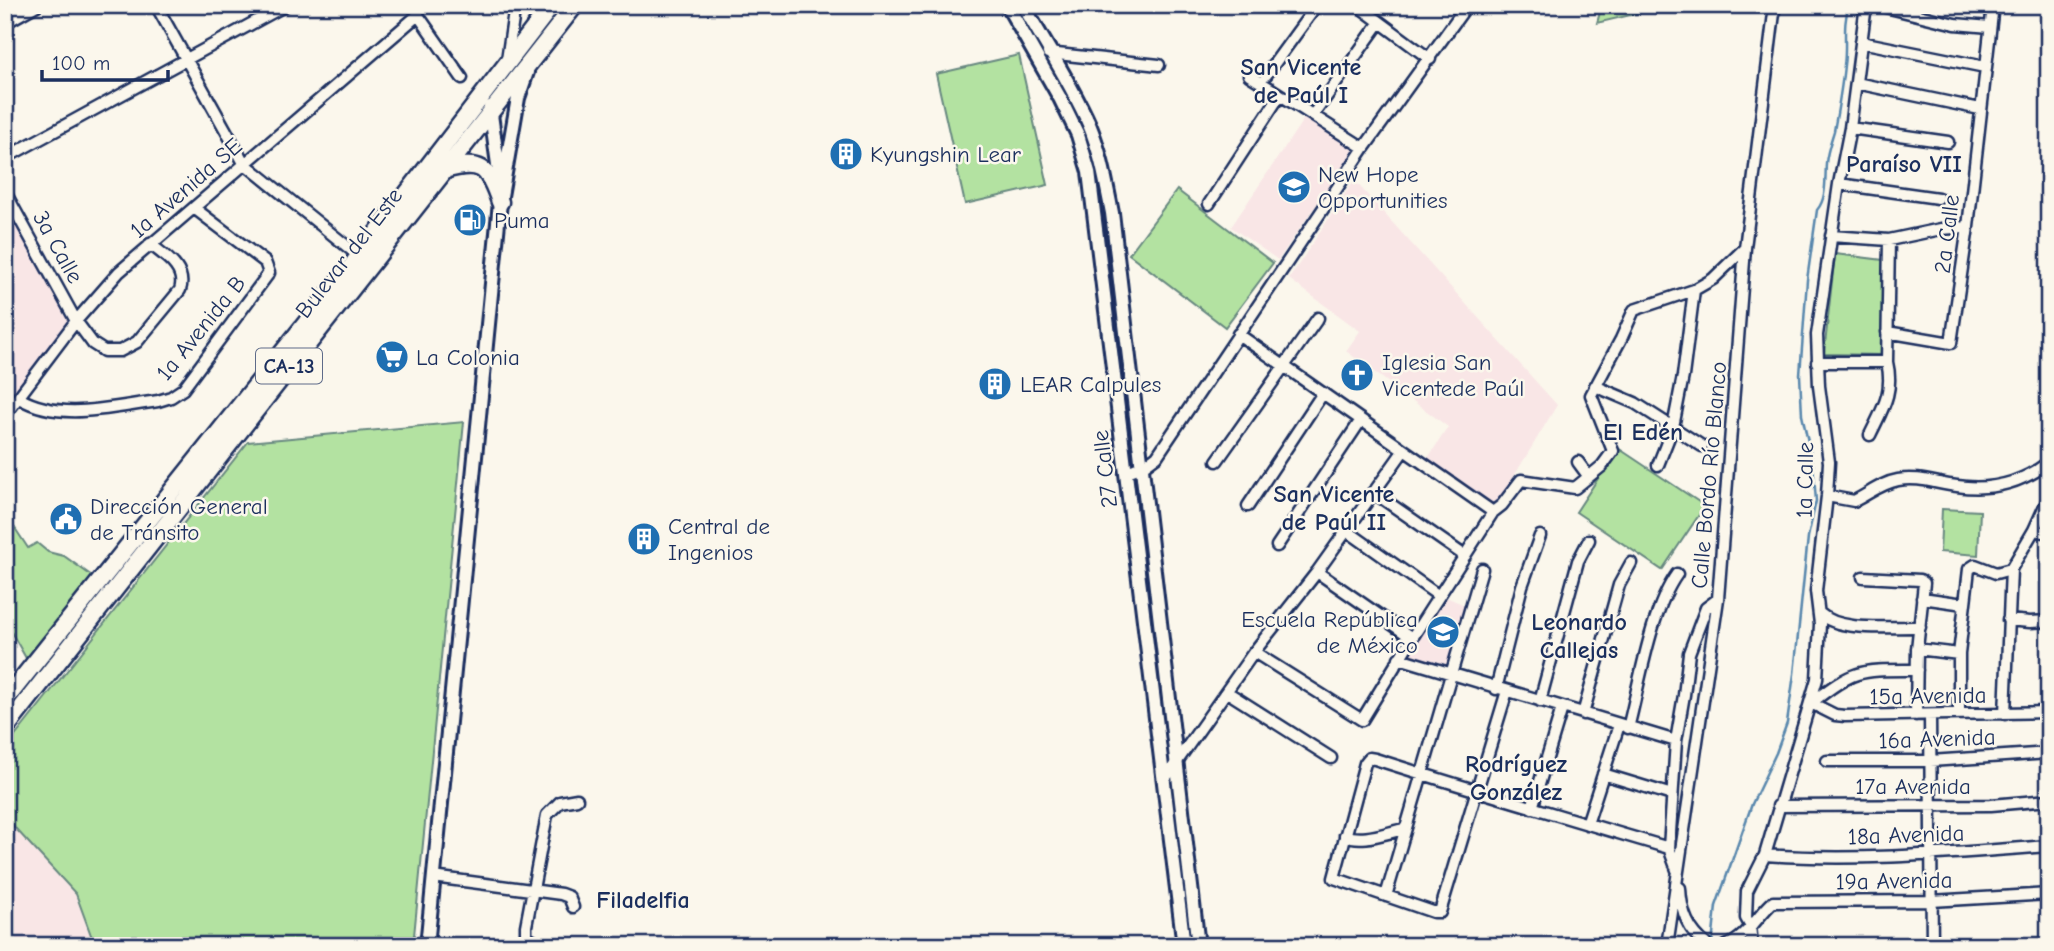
<svg xmlns="http://www.w3.org/2000/svg" width="2054" height="951" font-family="'Comic Neue',sans-serif">
<style>
.built{fill:#f9e6e6}
.green{fill:#b3e2a1;stroke:#678880;stroke-width:2}
.lines{fill:none;stroke-linecap:round;stroke-linejoin:round}
.stream{stroke:#5987ad;stroke-width:2.5}
.minor-casing{stroke:#1b2f5e;stroke-width:15}
.tertiary-casing{stroke:#1b2f5e;stroke-width:18}
.trunk-casing{stroke:#1b2f5e;stroke-width:21}
.minor{stroke:#fbf7ec;stroke-width:10}
.tertiary{stroke:#fbf7ec;stroke-width:12}
.trunk{stroke:#fbf7ec;stroke-width:16}
.labels{text-anchor:middle;dominant-baseline:central;stroke-width:5;stroke-linejoin:round;paint-order:stroke}
.shield{fill:#fbf7ec;stroke:#5e6b89;stroke-width:2}
.shield-label{font-size:21px;font-weight:bold;fill:#1b2f5e}
.poi-label{font-size:23px;fill:#1b2f5e;stroke:#fbf7ec;text-anchor:start}
.street-label{font-size:23px;fill:#1b2f5e;stroke:#fbf7ec}
.neighbourhood-label{font-size:24px;font-weight:bold;fill:#1b2f5e;stroke:#fbf7ec}
</style>
<rect width="100%" height="100%" fill="#fbf7ec"/>
<filter id="ink" filterUnits="userSpaceOnUse"><feTurbulence type="fractalNoise" baseFrequency=".0143" numOctaves="2"/><feDisplacementMap in="SourceGraphic" scale="14" xChannelSelector="R" yChannelSelector="G"/><feConvolveMatrix kernelMatrix="1 2 1 2 8 2 1 2 1" color-interpolation-filters="sRGB"/></filter>
<g filter="url(#ink)">
<path class="built" d="M1307 114 1357 146 1278 260 1231 227Z
M1354 180 1557 405 1496 506 1426 461 1448 427 1346 351 1360 331 1289 279Z
M5 202 71 320 11 397 5 393Z
M1444 596 1469 607 1451 672 1408 657Z
M5 817 76 894 95 946H5Z"/>
<path class="green" d="M1602 5H1673L1597 23Z
M1019 55 1048 185 965 204 936 74Z
M1177 190 1273 263 1225 327 1129 254Z
M1835 254 1883 260V355L1824 354Z
M464 422 413 946H95L76 894 5 817V749L248 442Z
M1618 448 1705 506 1662 570 1576 512Z
M1942 509 1980 511 1978 555 1940 552Z
M5 513 28 548 37 543 48 552 64 556 96 579 27 660 5 621Z"/>
<g class="lines">
<path class="stream" d="M1712 945 1716 906 1752 804 1776 753 1787 723 1794 674 1808 537 1816 501 1813 464 1802 415 1800 375 1807 280 1817 210C1827 199 1825 178 1826 163 1827 152 1831 141 1834 131 1838 109 1842 87 1844 65 1847 45 1842 25 1849 5"/>
<defs>
<path id="minor" d="M156 5 244 163 359 256
M417 5 418 15 462 78
M1357 5 1430 59
M1877 5 1955 24 1990 27
M5 23 37 5
M1861 42 1985 67
M1048 53 1159 65
M507 60 515 5
M1249 75 1364 148
M1266 75 1317 5
M1856 83 1980 109
M1313 115 1380 22
M1850 128 1948 142
M5 158 286 5
M1839 184 1938 198
M5 192 76 321 93 344 104 351H120L137 342 180 290C187 269 165 256 150 244
M1209 204 1280 95
M1831 236 1889 240 1941 229 1968 227
M1887 332 1951 343 1968 227 1993 5
M1238 334 1493 512
M1817 362H1887
M1595 386 1635 403 1702 446
M19 398C60 422 112 407 158 401L171 397 183 389 269 273 265 262 194 208
M5 415 76 321 119 272 418 15
M1870 435C1883 408 1894 392 1887 362L1889 240
M1217 461 1318 318
M1578 462 1589 477
M1658 465 1673 427 1683 376 1694 290
M1127 472 1145 465 1157 456 1364 148 1467 5
M1373 492 1465 556
M1827 496 1854 501C1869 494 1881 483 1898 480 1919 476 1937 484 1957 486 1991 491 2022 483 2049 462
M1248 506 1323 393
M1346 530 1439 596
M2034 530 2049 533
M1277 546 1361 420
M1317 572 1412 638
M1863 577 1920 580 1924 583 1917 649 1916 715
M1922 598 1964 604
M1819 613C1841 633 1890 626 1920 627
M2008 620 2030 622 2049 621
M1917 649 1959 654
M1254 652 1362 720 1412 638 1493 512 1502 505 1521 480 1575 488 1602 466 1613 451 1591 395 1621 339 1634 310 1694 290 1713 279 1745 248
M1399 658 1676 741
M1917 670C1860 670 1856 668 1811 703L1835 715 1845 716 2049 712
M1496 689 1522 586 1540 536
M1507 691 1440 912H1433L1334 878 1365 763 1369 758 1375 759C1472 790 1571 819 1669 848
M1227 692 1331 758
M1540 701 1578 561 1589 540
M1583 714 1619 585 1631 563
M1959 714V654L1969 569 1975 565 1996 573 2011 569
M2005 714 2011 569 2034 530 2049 497
M1930 715 1932 946
M1628 728C1640 682 1650 612 1677 574
M1827 761H1930L2049 753
M1603 774 1672 795
M1164 780 1254 652 1317 572 1404 450
M1778 806 1991 805 2049 800
M1532 808 1562 708
M1587 824 1619 725
M1345 835C1363 843 1387 832 1405 829
M1765 855C1859 862 1955 853 2049 846
M1677 870 1669 848 1676 741 1684 695 1689 653 1706 608 1718 599
M433 877 561 894 569 897 573 907
M1680 888C1681 912 1688 931 1708 946
M1386 896 1482 569
M543 946 526 936V926L547 815 560 802 577 799
M1667 946 1718 599 1745 248 1775 5
M1726 946C1747 938 1757 916 1773 902L1931 901 2049 894
M1752 946 1750 925 1746 918 1747 891 1765 855 1817 679 1820 624 1816 591 1827 496 1829 462 1819 386 1817 335 1839 184 1850 128 1866 5"/>
<path id="tertiary" d="M1007 5 1060 98 1078 135 1089 172 1184 946
M1023 5C1045 44 1071 83 1089 124 1101 153 1106 183 1112 213L1198 946
M490 107 500 179
M427 946 500 202 518 98 527 72"/>
<path id="trunk" d="M444 170C481 160 488 166 500 202
M5 700 346 273 552 5
M5 729 575 5"/>
</defs>
<use href="#minor" class="minor-casing"/>
<use href="#tertiary" class="tertiary-casing"/>
<use href="#trunk" class="trunk-casing"/>
<use href="#minor" class="minor"/>
<use href="#tertiary" class="tertiary"/>
<use href="#trunk" class="trunk"/>
</g>
</g>
<defs>
<symbol id="building-disc" viewBox="-11 -11 22 22"><circle r="9.5" fill="#1f6fb2" stroke="#fbf7ec"/><path d="M-4-6H4V6H1V3H-1V6H-4ZM-2.5-4.3h1.7v1.8h-1.7ZM.8-4.3h1.7v1.8H.8ZM-2.5-1h1.7V.8h-1.7ZM.8-1h1.7V.8H.8Z" fill="#fff"/></symbol>
<symbol id="school-disc" viewBox="-11 -11 22 22"><circle r="9.5" fill="#1f6fb2" stroke="#fbf7ec"/><path d="M0-5L7-2L0 1L-7-2ZM-4 1L0 2.5L4 1V4Q0 6-4 4Z" fill="#fff"/></symbol>
<symbol id="fuel-disc" viewBox="-11 -11 22 22"><circle r="9.5" fill="#1f6fb2" stroke="#fbf7ec"/><path d="M-5.5-6h7V0h2V4h1.3V-2.5L3-4.5l.8-.8L6-3V5H2.5V1h-1V6h-7ZM-4.2-4.7v3.2H.2V-4.7Z" fill="#fff"/></symbol>
<symbol id="supermarket-disc" viewBox="-11 -11 22 22"><circle r="9.5" fill="#1f6fb2" stroke="#fbf7ec"/><path d="M-6-5.5h2.5l.6 2H6L4.5 2H-2.5L-4.4-4H-6ZM-1.5 3.2a1.3 1.3 0 1 0 .1 0ZM3 3.2a1.3 1.3 0 1 0 .1 0Z" fill="#fff"/></symbol>
<symbol id="church-disc" viewBox="-11 -11 22 22"><circle r="9.5" fill="#1f6fb2" stroke="#fbf7ec"/><path d="M-1.2-6h2.4v3.5h3.3v2.4h-3.3V6h-2.4V-.1h-3.3v-2.4h3.3Z" fill="#fff"/></symbol>
<symbol id="civic-disc" viewBox="-11 -11 22 22"><circle r="9.5" fill="#1f6fb2" stroke="#fbf7ec"/><path d="M-.6-6.5H3V-4.5H.6V-3L4-1V1h2V6H-6V1h2V-1L-.6-3ZM-1.2 2.5V6h2.4V2.5Z" fill="#fff"/></symbol>
</defs>
<g fill-rule="evenodd">
<use href="#building-disc" x="827" y="135" width="38" height="38"/>
<use href="#school-disc" x="1275" y="168" width="38" height="38"/>
<use href="#fuel-disc" x="451" y="201" width="38" height="38"/>
<use href="#supermarket-disc" x="373" y="338" width="38" height="38"/>
<use href="#church-disc" x="1338" y="356" width="38" height="38"/>
<use href="#building-disc" x="976" y="365" width="38" height="38"/>
<use href="#civic-disc" x="47" y="500" width="38" height="38"/>
<use href="#building-disc" x="625" y="520" width="38" height="38"/>
<use href="#school-disc" x="1424" y="613" width="38" height="38"/>
</g>
<g class="labels">
<rect class="shield" x="256" y="348.5" width="66" height="35" rx="5"/>
<g class="shield-label">
<text x="289" y="366">CA-13</text>
</g>
<g class="poi-label">
<text x="870" y="154">Kyungshin Lear</text>
<text x="1318" y="174">New Hope<tspan x="1318" dy="26">Opportunities</tspan></text>
<text x="494" y="220">Puma</text>
<text x="416" y="357">La Colonia</text>
<text x="1382" y="362">Iglesia San<tspan x="1382" dy="26">Vicentede Paúl</tspan></text>
<text x="1020" y="384">LEAR Calpules</text>
<text x="90" y="506">Dirección General<tspan x="90" dy="26">de Tránsito</tspan></text>
<text x="668" y="526">Central de<tspan x="668" dy="26">Ingenios</tspan></text>
<text x="1418" y="619" text-anchor="end">Escuela República<tspan x="1418" dy="26">de México</tspan></text>
</g>
<g class="street-label">
<text transform="translate(186 188) rotate(-41)">1a Avenida SE</text>
<text transform="translate(1947 234) rotate(-83)">2a Calle</text>
<text transform="translate(58 247) rotate(61)">3a Calle</text>
<text transform="translate(349 253) rotate(-52)">Bulevar del Este</text>
<text transform="translate(201 328) rotate(-51)">1a Avenida B</text>
<text transform="translate(1105 469) rotate(-97)">27 Calle</text>
<text transform="translate(1709 475) rotate(-85)">Calle Bordo Río Blanco</text>
<text transform="translate(1805 480) rotate(-89)">1a Calle</text>
<text transform="translate(1928 696) rotate(-1)">15a Avenida</text>
<text transform="translate(1937 739) rotate(-2)">16a Avenida</text>
<text x="1913" y="786">17a Avenida</text>
<text transform="translate(1906 835) rotate(-2)">18a Avenida</text>
<text transform="translate(1894 881) rotate(-1)">19a Avenida</text>
</g>
<g class="neighbourhood-label">
<text x="1301" y="67">San Vicente<tspan x="1301" dy="28">de Paúl I</tspan></text>
<text x="1904" y="164">Paraíso VII</text>
<text x="1643" y="432">El Edén</text>
<text x="1334" y="494">San Vicente<tspan x="1334" dy="28">de Paúl II</tspan></text>
<text x="1579" y="622">Leonardo<tspan x="1579" dy="28">Callejas</tspan></text>
<text x="1516" y="764">Rodríguez<tspan x="1516" dy="28">González</tspan></text>
<text x="643" y="900">Filadelfia</text>
</g>
</g>
<rect width="2054" height="951" fill="none" stroke="#fbf7ec" stroke-width="28"/>
<rect x="14" y="14" width="2026" height="923" fill="none" stroke="#1b2f5e" stroke-width="2.5" filter="url(#ink)"/>
<path d="M42 70v10h126v-10" fill="none" stroke="#1b2f5e" stroke-width="3.5"/>
<text x="52" y="70" font-size="21" fill="#1b2f5e" stroke="#fbf7ec" stroke-width="5" paint-order="stroke">100 m</text>
</svg>
